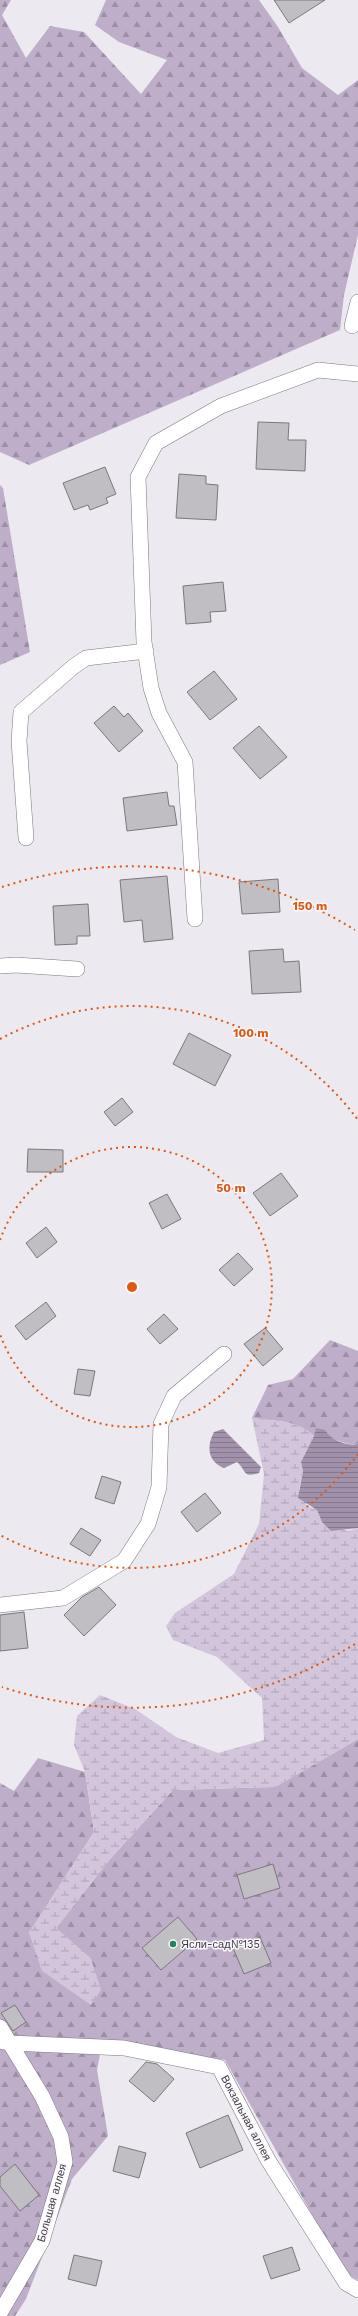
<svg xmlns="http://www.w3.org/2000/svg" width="358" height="2316" font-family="'Work Sans',sans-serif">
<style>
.forest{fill:url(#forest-firs)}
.wetland{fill:url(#wetland-marsh)}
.water{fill:url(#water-rules)}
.building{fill:#c0bdc3;stroke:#7b787d}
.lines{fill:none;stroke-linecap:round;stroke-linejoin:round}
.street-casing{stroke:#7a777c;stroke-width:16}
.street{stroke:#fff;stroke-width:15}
.ring{fill:none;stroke:#df580e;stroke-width:2;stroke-dasharray:2 4}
.poi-dot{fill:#22835c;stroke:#faf7fd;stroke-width:1.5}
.labels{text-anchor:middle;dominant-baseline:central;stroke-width:3;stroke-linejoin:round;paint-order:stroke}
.poi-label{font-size:11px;fill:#3d3b3e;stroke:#faf7fd;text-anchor:start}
.street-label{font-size:11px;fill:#3d3b3e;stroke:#faf7fd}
.centre{fill:#df580e;stroke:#faf7fd;stroke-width:2}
.ring-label{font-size:12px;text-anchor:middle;font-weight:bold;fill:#df580e;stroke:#faf7fd;stroke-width:3;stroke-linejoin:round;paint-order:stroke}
</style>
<defs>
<pattern id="forest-firs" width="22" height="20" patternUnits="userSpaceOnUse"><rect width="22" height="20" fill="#beaec9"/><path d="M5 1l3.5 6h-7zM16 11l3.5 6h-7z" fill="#9c8fa5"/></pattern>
<pattern id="wetland-marsh" width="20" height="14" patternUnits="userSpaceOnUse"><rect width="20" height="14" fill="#d3c6dc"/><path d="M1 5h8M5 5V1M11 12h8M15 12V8" fill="none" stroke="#aca2b4"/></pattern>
<pattern id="water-rules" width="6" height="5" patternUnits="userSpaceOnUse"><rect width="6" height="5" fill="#a191ab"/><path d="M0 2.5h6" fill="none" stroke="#84788d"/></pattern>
</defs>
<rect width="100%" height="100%" fill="#ede9f0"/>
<path class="forest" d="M0 0H11L2 15 26 58 50 26 84 32 141 94 167 60 119 42 95 25 106 0H259L278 27 302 68 338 95 358 80V235L344 295 340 330 29 465 0 452Z
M0 485 3 488 30 652 0 665Z
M330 1340 358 1351V1443L355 1445C340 1443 330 1436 314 1436 298 1420 274 1421 252 1418L268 1385 293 1379Z
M358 1739V2280L345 2273 225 2060 103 2039 97 2070 108 2136 72 2179 26 2299 15 2316H0V1783L14 1791 38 1758 85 1772 94 1832 29 1933 91 1959 56 1928 110 1859 173 1790 275 1787Z"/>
<path class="wetland" d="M252 1418C274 1421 298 1420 314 1436L301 1462 303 1471 299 1489 307 1506 317 1510 322 1522 347 1531 358 1528V1739L275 1787 173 1790 110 1859 56 1928 91 1959 101 1990 91 2005 42 1971 29 1933 94 1832 85 1772 74 1745 77 1716 100 1695 135 1709 176 1737 218 1753 264 1740 262 1698 217 1657 173 1640 166 1626 175 1613 234 1574 259 1524 264 1474Z"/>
<path class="water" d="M316 1428 325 1430C331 1440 343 1444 355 1445L358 1443V1528L331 1531 322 1522 317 1510 298 1498 303 1471 301 1462 314 1436Z
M223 1429 261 1467 259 1473C242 1478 247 1471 237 1462L224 1468C208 1462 206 1447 214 1432Z"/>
<path class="building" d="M274 0H325L289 23Z
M258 422 289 423 288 440H306L305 471 256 469Z
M105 467 116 494 106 498 108 503 90 510 88 505 74 510 63 483Z
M179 474 206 476V484L218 485 216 520 176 518Z
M223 582 226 611 210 612 211 622 186 624 183 586Z
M214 671 237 699 210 720 187 692Z
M114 706 124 717 128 713 143 731 119 752 94 723Z
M259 726 287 757 260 779 233 748Z
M167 792 169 806H174L177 825 127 831 123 798Z
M167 876 173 939 144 942 142 920 124 922 120 880Z
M278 879 280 912 242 914 239 882Z
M88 904 90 936H77V944L55 945 53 906Z
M283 949 284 962 299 961 301 992 252 994 249 951Z
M189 1033 231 1055 215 1086 173 1064Z
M122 1098 133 1112 115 1126 104 1112Z
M28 1149 63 1150V1172H27Z
M281 1173 298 1196 270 1216 253 1193Z
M167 1194 181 1219 162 1229 149 1203Z
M46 1227 57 1242 37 1258 26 1243Z
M238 1253 253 1269 234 1286 219 1270Z
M46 1302 56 1316 26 1340 15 1326Z
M164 1314 178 1329 160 1344 147 1329Z
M265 1328 283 1349 263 1366 244 1344Z
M78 1369 95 1371 90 1396 74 1394Z
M102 1476 121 1482 114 1504 95 1498Z
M205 1493 221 1513 197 1532 181 1512Z
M81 1528 101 1540 90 1556 70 1544Z
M99 1587 116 1605 84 1636 64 1615 82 1597Z
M24 1612 28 1648 0 1651V1615Z
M273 1864 280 1888 244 1899 237 1875Z
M178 1917 197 1939 161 1970 142 1948Z
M260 1937 271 1963 244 1974 233 1948Z
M15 2005 26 2022 13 2031 1 2013Z
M146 2062 157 2064 174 2079 154 2102 129 2081Z
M228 2115 243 2150 200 2168 186 2133Z
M119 2146 146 2153 139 2178 113 2171Z
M15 2164 39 2195 20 2211 0 2186V2177Z
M292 2247 300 2270 271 2279 263 2256Z
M74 2255 102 2261 96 2286 68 2279Z"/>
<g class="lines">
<defs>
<path id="street" d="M352 326 358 302
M26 838 19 741 21 712 73 667 86 658 146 651
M195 919 185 762 159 713 151 688 144 642 138 477 156 443 221 406 318 370 358 374
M0 966 16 965 77 969
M0 1605 63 1598 124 1561 148 1524 159 1487 161 1424 174 1396 224 1354
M0 2027 42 2096 61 2137 65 2162 42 2241 0 2313
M0 2041 10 2043 124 2048 219 2067 268 2160 346 2283 358 2290"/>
</defs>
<use href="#street" class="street-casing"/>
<use href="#street" class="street"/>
</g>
<g class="ring">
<path d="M0 1240A140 140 0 1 1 0 1334"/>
<path d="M358 1454A281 281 0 0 1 0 1535M0 1039A281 281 0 0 1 358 1120"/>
<path d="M355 1644A421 421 0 0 1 2 1687M2 887A421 421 0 0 1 355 930"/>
</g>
<circle class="poi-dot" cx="173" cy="1944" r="4"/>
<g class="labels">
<g class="poi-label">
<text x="181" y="1944">Ясли-сад№135</text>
</g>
<g class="street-label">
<text transform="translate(246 2118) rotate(62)">Вокзальная аллея</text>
<text transform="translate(52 2203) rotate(-74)">Большая аллея</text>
</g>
</g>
<circle cx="132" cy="1287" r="6" class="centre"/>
<g class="ring-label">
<text x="310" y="910">150 m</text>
<text x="251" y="1037">100 m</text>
<text x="231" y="1192">50 m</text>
</g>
</svg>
